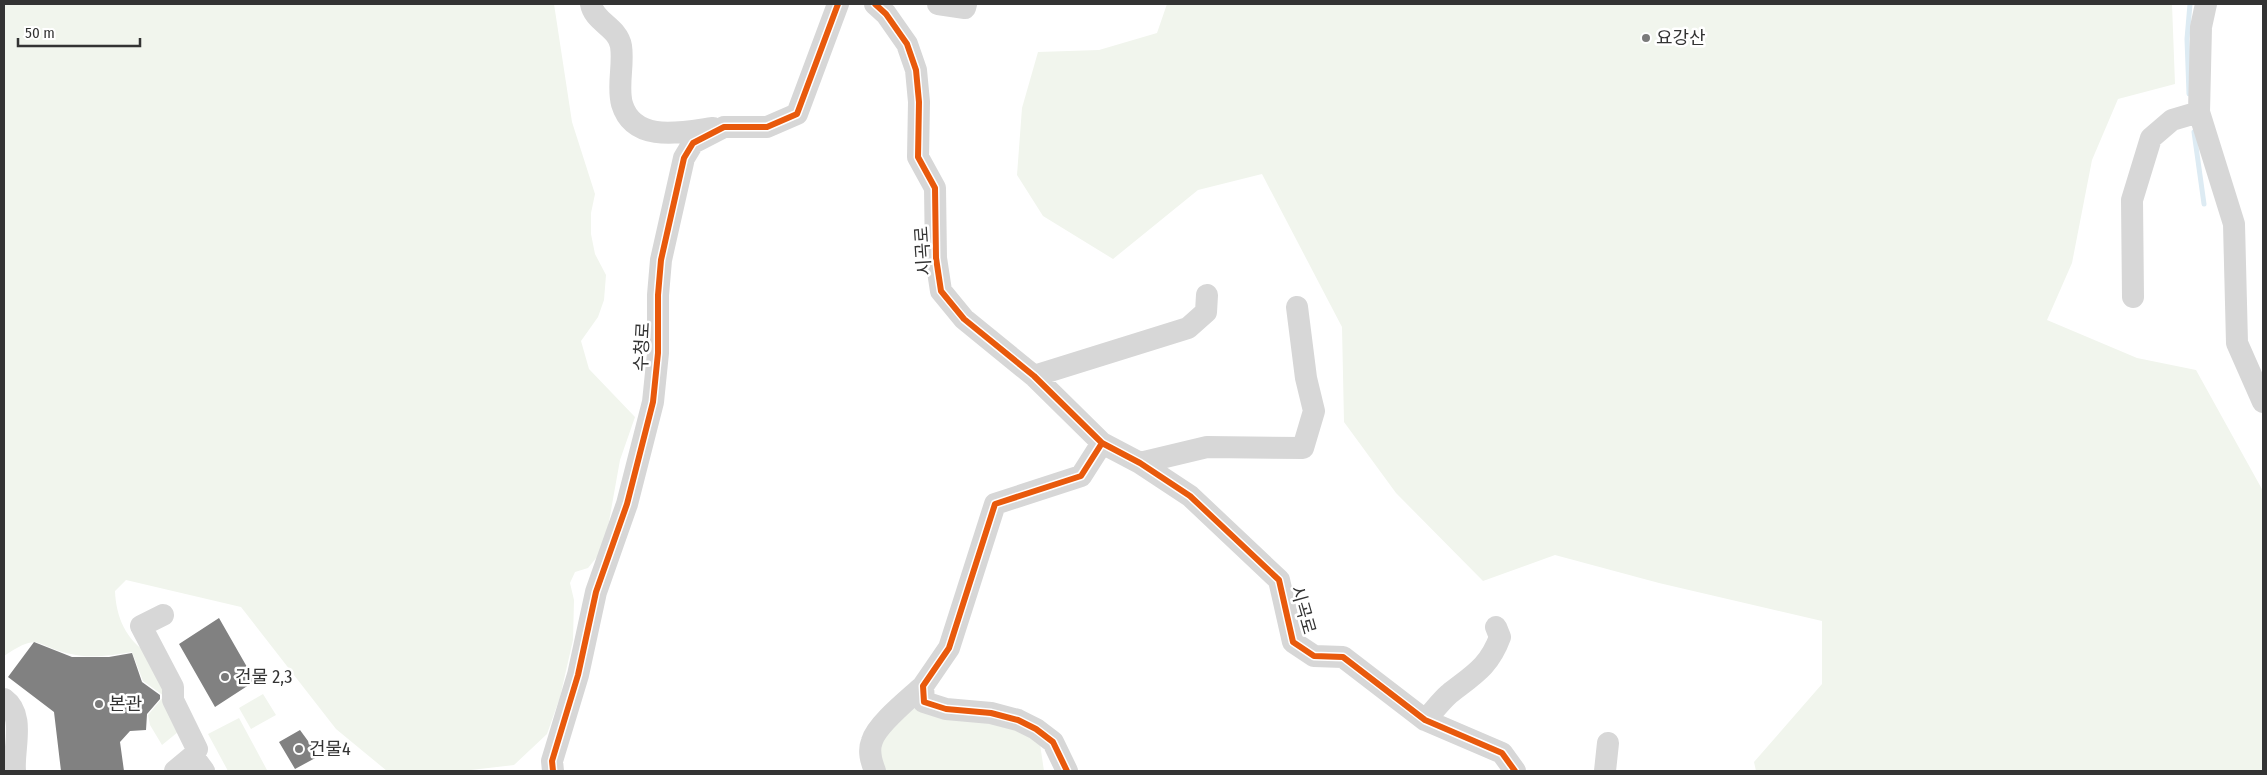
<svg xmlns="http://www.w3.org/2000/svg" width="2267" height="775" font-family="'Fira Sans Condensed','Noto Sans KR',sans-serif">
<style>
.green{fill:#f1f5ed}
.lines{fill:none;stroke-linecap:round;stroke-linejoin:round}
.stream{stroke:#ddebf3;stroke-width:5}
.building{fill:#818181}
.minor{stroke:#d7d7d7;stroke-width:22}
.cycleway-casing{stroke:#fff;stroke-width:9}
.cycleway{stroke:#e8590c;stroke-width:6}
.poi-dot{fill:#7a7a7a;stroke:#fff;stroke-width:2}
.labels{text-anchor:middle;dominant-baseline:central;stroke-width:5;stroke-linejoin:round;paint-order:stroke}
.poi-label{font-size:18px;fill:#333;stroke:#fff;text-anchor:start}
.street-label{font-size:18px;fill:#333;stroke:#fff}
</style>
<rect width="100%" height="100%" fill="#fff"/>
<path class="green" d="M4 4H554L572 122 595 194 591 213V234L595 254 606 275 604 300 598 317 581 341 589 369 635 417 620 460 608 527 601 552 588 568 575 572 570 583 574 600 573 640 560 697 547 734 514 765 462 771H387L336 729 241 607 126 580 115 591C116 617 126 640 149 654L178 732 162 745 150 725 148 715 164 696 143 681 132 652C113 655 90 659 71 654 34 646 41 631 4 656Z
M1167 4H2172L2175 84 2118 99 2092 160 2072 263 2047 320 2137 358 2196 370 2263 491V771H1756L1754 762 1822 684V621L1659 583 1555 555 1483 581 1396 493 1344 422 1342 327 1262 174 1198 190 1113 259 1043 216 1017 175 1022 108 1038 52 1099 50 1157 33Z
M263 694 276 715 251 729 239 708Z
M915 708 1017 726 1040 744 1044 771H883L878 759 881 735Z
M239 718 267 770 265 771H228L208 734Z"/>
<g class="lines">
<path class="stream" d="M2189 94 2187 39 2190 4
M2194 132 2204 204"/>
</g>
<path class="building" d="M219 618 255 681 215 707 179 644Z
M34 642 72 657H109L132 653 142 682 160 695V699L147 714 146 730 130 731 120 742 124 771H61L54 712 8 677Z
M300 730 319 756 295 769 279 742Z"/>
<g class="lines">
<path class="minor" d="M591 4C594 22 618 27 621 46 624 65 617 86 622 104 634 144 683 132 713 128
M875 4 886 14 907 44 916 70 919 102 918 157 935 188 936 258 941 291 964 319 1034 376 1102 443 1140 463 1190 496 1279 580 1293 642 1314 656 1343 657 1425 720 1502 753 1515 771
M938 4 965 8 966 4
M2206 4 2201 27 2199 112 2234 224 2237 343 2263 402
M2133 297 2132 200 2151 138 2172 120 2199 112
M1034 376 1188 328 1206 312 1207 295
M1140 463 1207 447 1303 448 1314 411 1306 378 1297 307
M163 615 141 626 173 687V700L197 749 193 756 204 771
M4 699C26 715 13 748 15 771
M1425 720C1433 712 1440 702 1449 694 1473 675 1489 667 1500 637L1496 627
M175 771 193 756
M553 771 552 761 578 675 596 592 627 504 653 402 658 353V295L661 260 684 158 693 143 724 127H767L797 114 838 4
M875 771C871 761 868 751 872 741 877 724 909 699 923 686
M1067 771 1053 742 1036 729 1018 720 991 713 946 709 924 702 923 686 949 648 995 504 1081 476 1102 443
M1605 771 1608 743"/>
<defs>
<path id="cycleway" d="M875 4 886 14 907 44 916 70 919 102 918 157 935 188 936 258 941 291 964 319 1034 376 1102 443 1140 463 1190 496 1279 580 1293 642 1314 656 1343 657 1425 720 1502 753 1515 771
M553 771 552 761 578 675 596 592 627 504 653 402 658 353V295L661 260 684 158 693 143 724 127H767L797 114 838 4
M1067 771 1053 742 1036 729 1018 720 991 713 946 709 924 702 923 686 949 648 995 504 1081 476 1102 443"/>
</defs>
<use href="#cycleway" class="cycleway-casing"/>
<use href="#cycleway" class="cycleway"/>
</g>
<g class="poi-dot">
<circle cx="1646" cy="38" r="5"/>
<circle cx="225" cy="677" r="5"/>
<circle cx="99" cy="704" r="5"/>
<circle cx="299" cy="749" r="5"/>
</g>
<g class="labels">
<g class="poi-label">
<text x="1656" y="38">요강산</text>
<text x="235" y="677">건물 2,3</text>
<text x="109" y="704">본관</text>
<text x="309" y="749">건물4</text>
</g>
<g class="street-label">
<text transform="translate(923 251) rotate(-94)">시곡로</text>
<text transform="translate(642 347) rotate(-87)">수청로</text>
<text transform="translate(1303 610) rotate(74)">시곡로</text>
</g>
</g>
<rect width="2267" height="775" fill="none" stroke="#333333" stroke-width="10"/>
<path d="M18 38v8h122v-8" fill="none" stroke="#333333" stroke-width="2.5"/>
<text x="25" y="38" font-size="15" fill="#333333" stroke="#ffffff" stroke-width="4" paint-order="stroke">50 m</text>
</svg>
